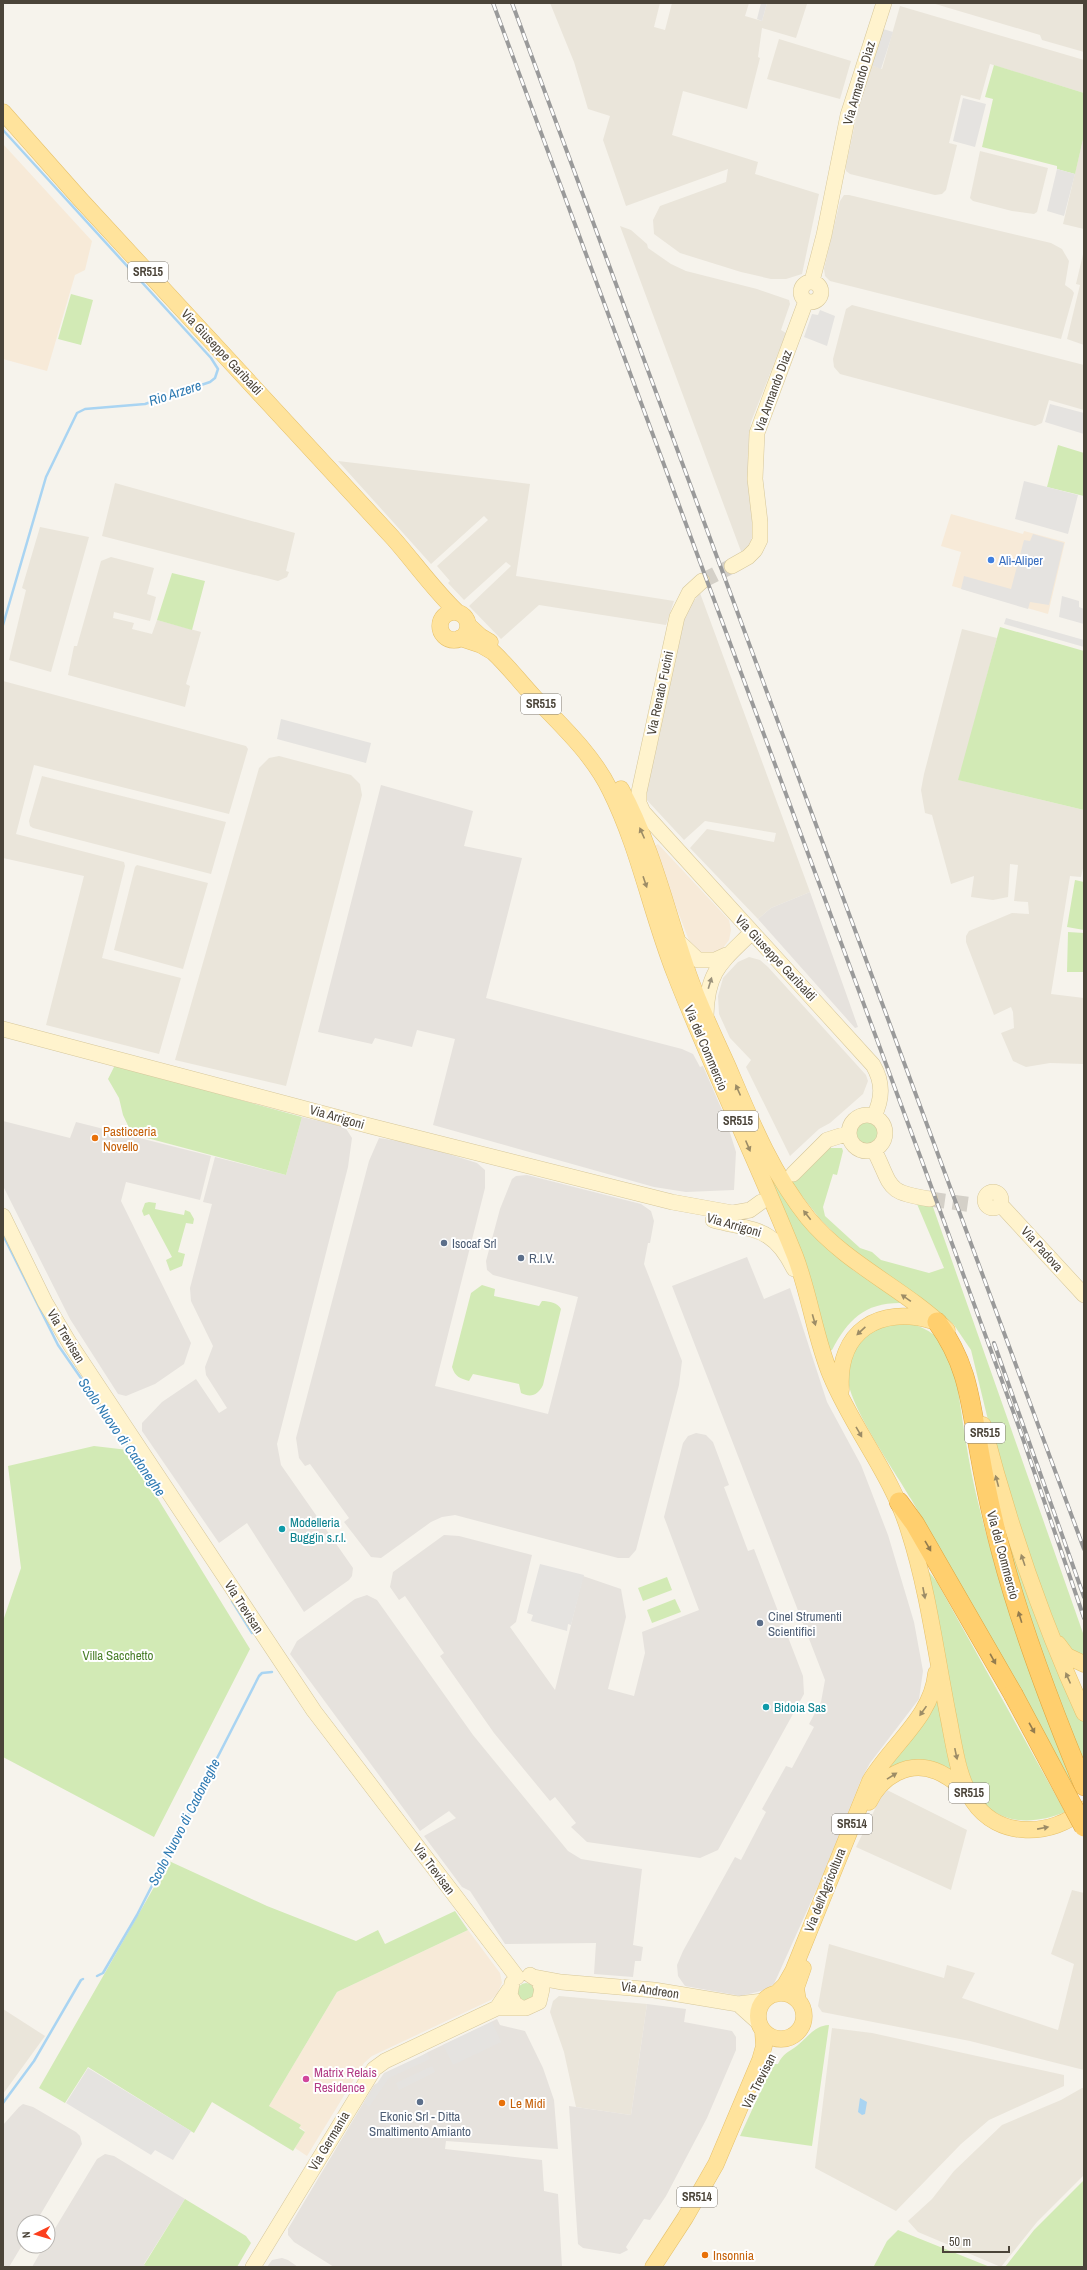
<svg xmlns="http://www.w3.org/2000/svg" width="1087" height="2270" font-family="'Archivo Narrow',sans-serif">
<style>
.residential{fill:#eae5da}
.commercial{fill:#f7ead8}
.industrial{fill:#e6e2dd}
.green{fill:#d2eab5}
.parking{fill:#e5e3e0}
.water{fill:#a9d4f2}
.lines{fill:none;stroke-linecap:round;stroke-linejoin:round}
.stream{stroke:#a9d4f2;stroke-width:2.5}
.secondary-tunnel{stroke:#d4d0c8;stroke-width:15;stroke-dasharray:15 8;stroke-linecap:butt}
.secondary-casing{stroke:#d6c79b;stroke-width:16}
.primary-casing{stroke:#e6c16a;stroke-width:17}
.highway-casing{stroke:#e0a43c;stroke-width:20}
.secondary{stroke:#fff3cd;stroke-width:15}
.primary{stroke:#ffe39c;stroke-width:16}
.highway{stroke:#ffcf6e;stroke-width:19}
.rail-casing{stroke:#9a9a9a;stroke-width:4}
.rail{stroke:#fff;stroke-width:2.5;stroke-dasharray:8;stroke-linecap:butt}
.highway-bridge-casing{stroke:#e0a43c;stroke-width:20;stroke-linecap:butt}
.highway-bridge{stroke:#ffcf6e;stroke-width:19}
.oneway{fill:#9c8c66}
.oneway2{fill:#9c937c}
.oneway3{fill:#937c4e}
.shop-dot{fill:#3f7fe0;stroke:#fff;stroke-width:1.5}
.food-dot{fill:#e8710a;stroke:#fff;stroke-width:1.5}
.service-dot{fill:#5c6f8a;stroke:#fff;stroke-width:1.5}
.culture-dot{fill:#0f9aa8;stroke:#fff;stroke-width:1.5}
.hotel-dot{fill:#d1479c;stroke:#fff;stroke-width:1.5}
.labels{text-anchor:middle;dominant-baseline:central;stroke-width:4;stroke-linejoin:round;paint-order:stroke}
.shield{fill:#fff;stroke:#817c74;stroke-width:1}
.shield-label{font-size:12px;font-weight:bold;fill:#4b4439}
.street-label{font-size:13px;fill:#4b4439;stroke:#fff}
.shop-label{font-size:13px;fill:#366cbe;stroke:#fff;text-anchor:start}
.food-label{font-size:13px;fill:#c56008;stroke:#fff;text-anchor:start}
.service-label{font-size:13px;fill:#4e5e75;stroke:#fff;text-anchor:start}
.culture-label{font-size:13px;fill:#0d838f;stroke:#fff;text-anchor:start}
.park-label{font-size:13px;fill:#4a7f2a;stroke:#fff}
.hotel-label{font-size:13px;fill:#b23c85;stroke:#fff;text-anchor:start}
.water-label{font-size:14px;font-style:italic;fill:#2e7ab2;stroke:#fff}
</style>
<rect width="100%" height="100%" fill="#f6f3ec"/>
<path class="residential" d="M550 3H660L654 27 665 30 672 3H749L745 16 762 21 767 3 807 4 796 38 762 28 758 57 760 58 747 109 683 91 672 135 758 162 755 174 819 194 802 274 786 279H771L741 272 680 253 654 234 653 220 660 206 726 182 728 169 626 206 603 140 610 116 588 109 574 62Z
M932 3H1084V52L1042 40 1040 35 1030 32Z
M900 6 1084 60V93L990 64 980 100 961 95 949 143 957 145 946 190 942 194 935 195 850 174 846 171V166L859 104 871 65 882 69Z
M779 39 851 61 840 99 767 79Z
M1084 135V229L1063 224Z
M980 151 1048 168 1037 212 1034 214 1012 211 973 201 970 198Z
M844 195H849L1051 243 1062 249 1069 261 1065 285 1072 290 1074 293 1061 339 830 281 825 276 824 269 840 201Z
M620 226 631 230 647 244 648 248 671 264 686 271 757 289 789 300 790 304 781 330 786 333 751 422 749 435 748 456 753 535 749 546 742 554Z
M1084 250V345L1067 339 1080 285 1076 284Z
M852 305 1084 365V410L1049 400 1042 423 1035 426 840 374 834 367 833 359 846 309Z
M338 461 530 484 516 576 674 601 666 625 539 605 501 639 469 606 511 566 506 562 464 600 448 583 450 581 437 566 488 520 484 516 431 564Z
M115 483 295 533 286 571 289 572 287 577 278 581 102 536Z
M40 527 89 537 51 672 9 660 26 590 22 588Z
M111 557 154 568 147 594 156 597 150 621 114 612 113 618 134 623 132 629 152 634 157 620 201 632 186 684 190 686 185 707 68 675 74 646H77L101 561Z
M700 593 810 892 771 908 758 919 690 848 707 829 774 842 776 833 705 821 684 840 645 798 684 618 689 607Z
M962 629 997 638 959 780 1084 810V864L1081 877 1070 876 1051 994 1084 998V1064L1050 1063 1026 1067 1013 1061 1001 1033 1014 1028 1013 1012 1011 1007 994 1015 966 942V936L969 931 1012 913 1029 914 1028 902 1014 901 1018 865 1010 864 1008 897 993 900 971 897 974 876 951 884 932 815 925 813 921 790 924 774Z
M3 681 246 746 248 749 229 814 34 765 16 834 124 862 125 866 102 958 181 978 159 1054 46 1025 84 876 3 858Z
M279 756 351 775 360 784 362 795 286 1086 175 1060 259 768 269 758Z
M42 776 226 822 211 874 33 828 30 826 29 821Z
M137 865 208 883 183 969 114 950 135 867Z
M749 957 760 960 768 967 866 1075 868 1081 863 1094 830 1123 819 1129 790 1156 746 1067 751 1060 730 1038 719 1014 718 996 723 978 738 962Z
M885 1789 967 1830 951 1890 856 1847Z
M1072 1890 1084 1893V2070L970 2041 822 2012 818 2006 829 1944 944 1978 947 1965 975 1973 962 1998 1058 2030 1074 1964 1051 1954Z
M559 1996 647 2004 631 2115 576 2107 564 2052 550 2012 553 2001Z
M3 2009 45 2036 3 2094Z
M832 2028 872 2033 1064 2075V2086L989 2120 961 2144 896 2211 815 2168Z
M1082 2088H1084V2175L1037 2222 1001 2267 918 2232 908 2221 932 2199 954 2171 1002 2125 1061 2100Z"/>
<path class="commercial" d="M3 144 92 241 85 270 75 275 47 371 3 359Z
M951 514 1023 534 1024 531 1065 542 1048 614 952 586 961 552 941 546Z
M658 844 729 920 731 930 729 940 723 948 708 955 699 953 690 943 653 847Z
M468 1930 500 1973 502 1983 497 1994 491 2000 372 2056 364 2063 307 2156 295 2148 305 2131 269 2106 337 1992Z"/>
<path class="industrial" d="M381 785 473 811 464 846 522 858 486 998 682 1049 693 1054 700 1067 703 1066 725 1117 736 1152 734 1190 686 1192 654 1187 433 1125 455 1039 417 1030 412 1047 375 1038 372 1044 318 1032Z
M810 892 858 1027 855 1028 758 919 771 908Z
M302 1117 345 1127 352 1138 348 1167 277 1444 281 1465 353 1568 352 1576 349 1580 304 1612 247 1523 219 1543 142 1431V1423L162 1402 196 1379 219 1413 227 1408 206 1375 205 1367 213 1346 191 1301 190 1288 212 1204 203 1202 215 1157 286 1175Z
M3 1121 70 1138 76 1122 211 1156 200 1200 126 1182 121 1201 191 1343 184 1364 155 1384 126 1396 118 1394 70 1319 3 1186Z
M379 1138 417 1144 477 1163 485 1170V1188L435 1386 548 1414 578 1297 493 1275 487 1270 486 1261 500 1209 512 1179 516 1176 527 1175 641 1204 651 1211 654 1221 650 1243H648L644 1264 682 1361 679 1385 636 1550 629 1558H618L455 1515 442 1517 431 1522 381 1558 371 1557 344 1522 349 1518 310 1464 305 1466 299 1458 296 1438 369 1161Z
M747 1257 764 1299 790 1288 827 1402 861 1465 888 1535 914 1622 923 1671 919 1699 870 1763 861 1780 823 1875 774 1984 765 1990 741 1996 685 1986 678 1976 677 1965 683 1951 735 1857 741 1860 766 1812 762 1809 786 1766 792 1768 814 1727 809 1724 821 1702 825 1680 672 1286Z
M696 1433 706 1435 713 1442 729 1485 724 1487 748 1551 754 1549 803 1676 804 1694 718 1850 700 1858 587 1842 571 1827 576 1823 555 1797 550 1801 494 1733 440 1656 444 1653 405 1596 399 1600 390 1587 393 1572 444 1535 459 1536 532 1555 516 1622 510 1627 555 1690 583 1576 621 1589 626 1617 608 1689 634 1696 645 1653 642 1632 699 1610 664 1517 683 1443 688 1436Z
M367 1595 377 1600 473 1735 568 1851 581 1859 642 1869 633 1945 643 1947 641 1961H635L633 1977 594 1974 596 1943 505 1944 470 1891 462 1887 424 1836 456 1818 449 1811 420 1831 290 1654 297 1641 355 1599Z
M647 2004 686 2009 684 2022 732 2031 736 2037V2050L707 2118 666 2196 650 2220 644 2219 626 2247 628 2250 620 2254 583 2248 578 2244 569 2106 631 2115Z
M497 2019 500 2025 525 2031 543 2068 554 2100 558 2149 446 2141 445 2149 542 2160 544 2191 558 2194 562 2267H334L294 2242 288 2235V2229L374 2085 428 2052Z
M23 2104 33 2107 76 2132 80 2136 82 2144 36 2222H24V2242L9 2267H3V2125L19 2107Z
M105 2154 114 2156 185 2199 144 2264 148 2267H32L44 2246H48V2240L97 2159Z
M282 2258 288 2260 298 2267H267L272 2260Z"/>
<path class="green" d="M994 65 1084 93V135L1075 174 1057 169V166L982 147 993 99 985 97Z
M71 294 93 300 81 345 58 339Z
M1058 445 1084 453V496L1047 487Z
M172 573 205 581 192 630 157 620Z
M1000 627 1084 651V810L958 780Z
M1075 880 1084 882V930L1067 927Z
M1068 932 1084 933V972H1067Z
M115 1065 302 1117 286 1175 132 1134 123 1115 119 1098 108 1079Z
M855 1132a12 12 0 1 1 24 0a12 12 0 1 1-24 0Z
M827 1148H842L843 1151 837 1175 833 1174 823 1207 825 1216 860 1248 872 1252 881 1260 929 1273 944 1268 917 1204 933 1207 1084 1636V1661L1063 1644 1026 1549 988 1420 971 1350 954 1325 940 1313 844 1243 820 1219 791 1182Z
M760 1158 853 1270 899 1300 900 1303C864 1303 848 1320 832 1350L830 1351Z
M149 1202 156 1203 155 1209 184 1215 185 1210 190 1212 194 1219 193 1224 186 1223 178 1252 185 1254 182 1266 170 1271 166 1260 172 1257 149 1214 144 1216 142 1211 145 1203Z
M482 1285 495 1289 494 1296 539 1306 542 1301C549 1301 558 1303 561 1309L543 1385C538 1395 531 1398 521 1393L519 1384 473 1374 469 1381C460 1378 455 1377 452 1367L471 1293Z
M909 1323C928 1328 944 1339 952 1358 957 1369 957 1385 959 1397 964 1430 969 1465 977 1498 1002 1600 1036 1697 1078 1793L1076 1796C1022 1696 968 1597 911 1499 896 1473 849 1406 848 1379 847 1357 862 1332 885 1326 892 1324 901 1324 909 1323Z
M94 1446 128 1450 250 1649 154 1837 3 1757V1621L21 1568 8 1466Z
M1000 1517 1084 1724V1764C1051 1684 1022 1601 1000 1517Z
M926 1568 937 1582 1065 1812C1034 1825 996 1826 976 1793 969 1780 967 1765 963 1751Z
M667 1577 672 1590 643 1601 638 1588Z
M675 1599 681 1612 652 1623 647 1610Z
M937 1698 953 1771 888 1770 880 1772Z
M169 1861 267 1906 356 1941 378 1930 385 1944 455 1911 468 1930 337 1992 269 2106 301 2125 299 2128 305 2132 293 2151 212 2102 194 2133 88 2067 65 2103 39 2088Z
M517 1992a9 9 0 1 1 18 0a9 9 0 1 1-18 0Z
M829 2025 812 2146 740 2136 773 2064H778C783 2053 789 2052 798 2045 809 2036 814 2026 829 2025Z
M1084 2180 1083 2267H1005L1034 2230Z
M185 2199 246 2236 251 2243 237 2267H148L144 2265Z
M898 2230 990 2267 874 2266 887 2241Z"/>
<path class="parking" d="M761 3H767L762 21 757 19Z
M880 28 893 32 881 69 868 64Z
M963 98 986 104 975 147 953 141Z
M1057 169 1075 174 1064 216 1047 211Z
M820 310 835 316 827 346 804 337 812 314 818 315Z
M1050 404 1084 413V434L1045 422Z
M1024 481 1078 495 1068 534 1015 519Z
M1033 534 1064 543 1049 605 1030 602 1028 609 961 589 964 576 1011 589 1024 540 1030 541Z
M1062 596 1079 601V607L1084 609V624L1059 617Z
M1006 618 1084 640V647L1004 624Z
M281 719 371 743 366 763 277 739Z
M540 1564 584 1575 571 1625 568 1624 567 1631 531 1621 533 1615 527 1613Z
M492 2022 501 2042 453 2065 443 2045Z
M427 2053 430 2059 389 2078 369 2107 364 2103 384 2073Z
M432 2066 435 2072 399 2090 396 2083Z
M88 2068 191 2131 173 2160 155 2150 151 2155 66 2103Z"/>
<path class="water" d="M860 2098 867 2102 865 2114 862 2115 858 2112Z"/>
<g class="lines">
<path class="stream" d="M3 130 211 358 218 369 215 378 210 382 145 404 85 409 77 413 46 477 3 625
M3 1235 58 1345 144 1469
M232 1601 252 1633
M97 1976 103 1973 137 1915 259 1676 262 1673 272 1672
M3 2103 34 2061 81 1980 83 1979"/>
<path class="secondary-tunnel" d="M702 581 732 566
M930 1199 973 1205"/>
<defs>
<path id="secondary" d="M812 281 824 235 848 115 884 3
M801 292a10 10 0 1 1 20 0a10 10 0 1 1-20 0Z
M732 566 748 557 755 550 760 540V522L755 479 757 433 806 301
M702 581 689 593 677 617 639 792V803L643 812 873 1065C883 1082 883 1098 874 1116
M679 942 698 960H715L726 955
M706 1016C707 970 722 962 752 932
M3 1029 370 1126 672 1202 733 1213 750 1210 761 1202
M849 1133a18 18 0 1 1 36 0a18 18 0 1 1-36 0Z
M874 1150C893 1187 884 1192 930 1199
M793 1174 827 1140 849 1133
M985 1200a8 8 0 1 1 16 0a8 8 0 1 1-16 0Z
M1000 1204 1084 1295
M3 1216 45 1302 70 1344 314 1711 517 1977
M713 1220C754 1231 773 1226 794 1269
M534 1977 561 1982 654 1990 738 2004 763 2001
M512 1983 510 1995 515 2004 520 2007
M738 2004 758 2022
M497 2008H526L539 2002 542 1989 538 1980 530 1975
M253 2267 374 2069 385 2061 497 2008 509 1990"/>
<path id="primary" d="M3 112 80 199 393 538C415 563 433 589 457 612
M440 626a14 14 0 1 1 28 0a14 14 0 1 1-28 0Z
M468 625 480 636 490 642
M460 638 481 645 493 652C508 666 521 683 535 698 562 726 593 755 610 790 639 848 651 913 675 974 712 1069 757 1161 795 1256 810 1295 815 1338 831 1376 853 1429 892 1475 909 1531 928 1590 936 1654 948 1715 954 1744 957 1776 973 1801 998 1839 1052 1837 1084 1809
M621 789C653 848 667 913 689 976 700 1007 715 1038 729 1069 751 1121 772 1173 808 1218 847 1265 904 1288 947 1330
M841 1390C837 1331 879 1305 933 1321
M983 1425C1009 1525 1041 1619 1084 1713
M1058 1644 1067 1656 1084 1664
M869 1802C881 1777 908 1760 936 1771 947 1775 958 1784 967 1791
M758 2016a23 23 0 1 1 46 0a23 23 0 1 1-46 0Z
M776 1994 785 1985 793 1971 870 1781C892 1744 932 1717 936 1673
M798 2001 796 1988 803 1968
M653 2267 685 2218 716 2164 760 2060 764 2046 763 2032"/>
<path id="highway" d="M937 1322C968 1365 970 1400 979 1450 985 1484 992 1518 1001 1551 1022 1631 1052 1709 1084 1786
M899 1502 915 1524 1013 1694"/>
</defs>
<use href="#secondary" class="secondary-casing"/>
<use href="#primary" class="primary-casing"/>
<use href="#highway" class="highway-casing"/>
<use href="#secondary" class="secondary"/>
<use href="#primary" class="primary"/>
<use href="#highway" class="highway"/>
<defs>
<path id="rail" d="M493 3 923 1164 1021 1433 1084 1618
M512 3 1084 1549
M994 1343 1084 1597"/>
</defs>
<use href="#rail" class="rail-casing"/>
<use href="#rail" class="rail"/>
<defs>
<path id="highway-bridge" d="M1013 1694 1084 1827"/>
</defs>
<use href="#highway-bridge" class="highway-bridge-casing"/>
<use href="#highway-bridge" class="highway-bridge"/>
</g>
<defs><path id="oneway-solid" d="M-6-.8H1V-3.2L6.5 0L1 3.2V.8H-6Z"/></defs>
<g class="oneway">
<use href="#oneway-solid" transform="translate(642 833) rotate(-114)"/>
<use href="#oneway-solid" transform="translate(645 882) rotate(71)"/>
<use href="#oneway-solid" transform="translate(738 1090) rotate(-114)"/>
<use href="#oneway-solid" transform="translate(748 1146) rotate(67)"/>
<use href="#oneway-solid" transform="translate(807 1215) rotate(-128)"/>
<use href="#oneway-solid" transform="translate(906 1298) rotate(-145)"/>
<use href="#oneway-solid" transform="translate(814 1320) rotate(74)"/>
<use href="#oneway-solid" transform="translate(861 1331) rotate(137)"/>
<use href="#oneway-solid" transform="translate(859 1432) rotate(60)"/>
<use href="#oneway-solid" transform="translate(997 1481) rotate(-105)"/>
<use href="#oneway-solid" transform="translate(1023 1560) rotate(-109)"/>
<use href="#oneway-solid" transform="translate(924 1593) rotate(79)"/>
<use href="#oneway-solid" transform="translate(1068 1678) rotate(-114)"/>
<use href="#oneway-solid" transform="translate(923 1711) rotate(125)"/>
<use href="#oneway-solid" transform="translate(956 1754) rotate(78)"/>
<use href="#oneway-solid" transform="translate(892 1776) rotate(-32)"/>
<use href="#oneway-solid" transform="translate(1043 1828) rotate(-11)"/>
</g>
<use class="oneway2" href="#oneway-solid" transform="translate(710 983) rotate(-73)"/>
<g class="oneway3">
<use href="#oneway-solid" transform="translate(928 1546) rotate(60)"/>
<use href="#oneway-solid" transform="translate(1020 1617) rotate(-107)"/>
<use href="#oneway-solid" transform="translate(993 1659) rotate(61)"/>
<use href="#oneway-solid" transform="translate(1032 1728) rotate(61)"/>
</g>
<circle class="shop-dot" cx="991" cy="560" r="4"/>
<g class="food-dot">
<circle cx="95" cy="1138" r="4"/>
<circle cx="502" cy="2103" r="4"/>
<circle cx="705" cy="2255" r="4"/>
</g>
<g class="service-dot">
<circle cx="444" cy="1243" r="4"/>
<circle cx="521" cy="1258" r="4"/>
<circle cx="760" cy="1623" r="4"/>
<circle cx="420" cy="2102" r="4"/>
</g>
<g class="culture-dot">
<circle cx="282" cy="1529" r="4"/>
<circle cx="766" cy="1707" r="4"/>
</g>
<circle class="hotel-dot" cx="306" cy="2079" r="4"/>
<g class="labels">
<g class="shield">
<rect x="128" y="262" width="40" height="20" rx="3"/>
<rect x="521" y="694" width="40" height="20" rx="3"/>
<rect x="718" y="1111" width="40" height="20" rx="3"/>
<rect x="965" y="1423" width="40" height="20" rx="3"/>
<rect x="949" y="1783" width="40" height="20" rx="3"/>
<rect x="832" y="1814" width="40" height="20" rx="3"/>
<rect x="677" y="2187" width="40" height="20" rx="3"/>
</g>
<g class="shield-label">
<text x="148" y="272">SR515</text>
<text x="541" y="704">SR515</text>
<text x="738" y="1121">SR515</text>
<text x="985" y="1433">SR515</text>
<text x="969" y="1793">SR515</text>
<text x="852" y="1824">SR514</text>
<text x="697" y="2197">SR514</text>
</g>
<g class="street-label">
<text transform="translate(859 83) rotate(-74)">Via Armando Diaz</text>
<text transform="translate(222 352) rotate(47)">Via Giuseppe Garibaldi</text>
<text transform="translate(773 391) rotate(-70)">Via Armando Diaz</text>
<text transform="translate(660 693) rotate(-78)">Via Renato Fucini</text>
<text transform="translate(776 958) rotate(47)">Via Giuseppe Garibaldi</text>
<text transform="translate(706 1048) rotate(67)">Via del Commercio</text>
<text transform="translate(337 1117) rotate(16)">Via Arrigoni</text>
<text transform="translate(734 1225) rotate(16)">Via Arrigoni</text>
<text transform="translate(1042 1249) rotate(48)">Via Padova</text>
<text transform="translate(66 1336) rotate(59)">Via Trevisan</text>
<text transform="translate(1003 1555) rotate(75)">Via del Commercio</text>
<text transform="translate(244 1607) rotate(57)">Via Trevisan</text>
<text transform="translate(434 1869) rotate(53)">Via Trevisan</text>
<text transform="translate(825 1890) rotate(-68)">Via dell'Agricoltura</text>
<text transform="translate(650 1990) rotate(8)">Via Andreon</text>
<text transform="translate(759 2081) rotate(-63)">Via Trevisan</text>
<text transform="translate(329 2141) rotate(-59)">Via Germania</text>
</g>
<g class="shop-label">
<text x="999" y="560">Alì-Aliper</text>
</g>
<g class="food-label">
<text x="103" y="1131">Pasticceria<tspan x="103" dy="15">Novello</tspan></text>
<text x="510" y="2103">Le Midi</text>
<text x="713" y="2255">Insonnia</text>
</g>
<g class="service-label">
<text x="452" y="1243">Isocaf Srl</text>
<text x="529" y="1258">R.I.V.</text>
<text x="768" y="1616">Cinel Strumenti<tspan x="768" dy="15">Scientifici</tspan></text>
<text x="420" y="2116" text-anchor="middle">Ekonic Srl - Ditta<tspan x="420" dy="15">Smaltimento Amianto</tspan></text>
</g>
<g class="culture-label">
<text x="290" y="1522">Modelleria<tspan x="290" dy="15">Buggin s.r.l.</tspan></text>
<text x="774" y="1707">Bidoia Sas</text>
</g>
<g class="park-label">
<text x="118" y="1655">Villa Sacchetto</text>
</g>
<g class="hotel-label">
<text x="314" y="2072">Matrix Relais<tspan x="314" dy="15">Residence</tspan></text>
</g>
<g class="water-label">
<text transform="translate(175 393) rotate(-18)">Rio Arzere</text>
<text transform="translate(122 1437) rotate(55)">Scolo Nuovo di Cadoneghe</text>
<text transform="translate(184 1822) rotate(-63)">Scolo Nuovo di Cadoneghe</text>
</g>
</g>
<rect width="1087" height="2270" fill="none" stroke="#4b4439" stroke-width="8"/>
<g transform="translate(36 2234) rotate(265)"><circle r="19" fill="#ffffff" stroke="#b7b4b0"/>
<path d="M0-3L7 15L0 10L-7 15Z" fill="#fc3f1d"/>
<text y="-6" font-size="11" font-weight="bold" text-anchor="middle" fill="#4b4439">N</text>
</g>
<path d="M943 2246v6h66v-6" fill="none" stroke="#4b4439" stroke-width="2"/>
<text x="949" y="2246" font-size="12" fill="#4b4439" stroke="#ffffff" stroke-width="3" paint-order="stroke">50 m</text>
</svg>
